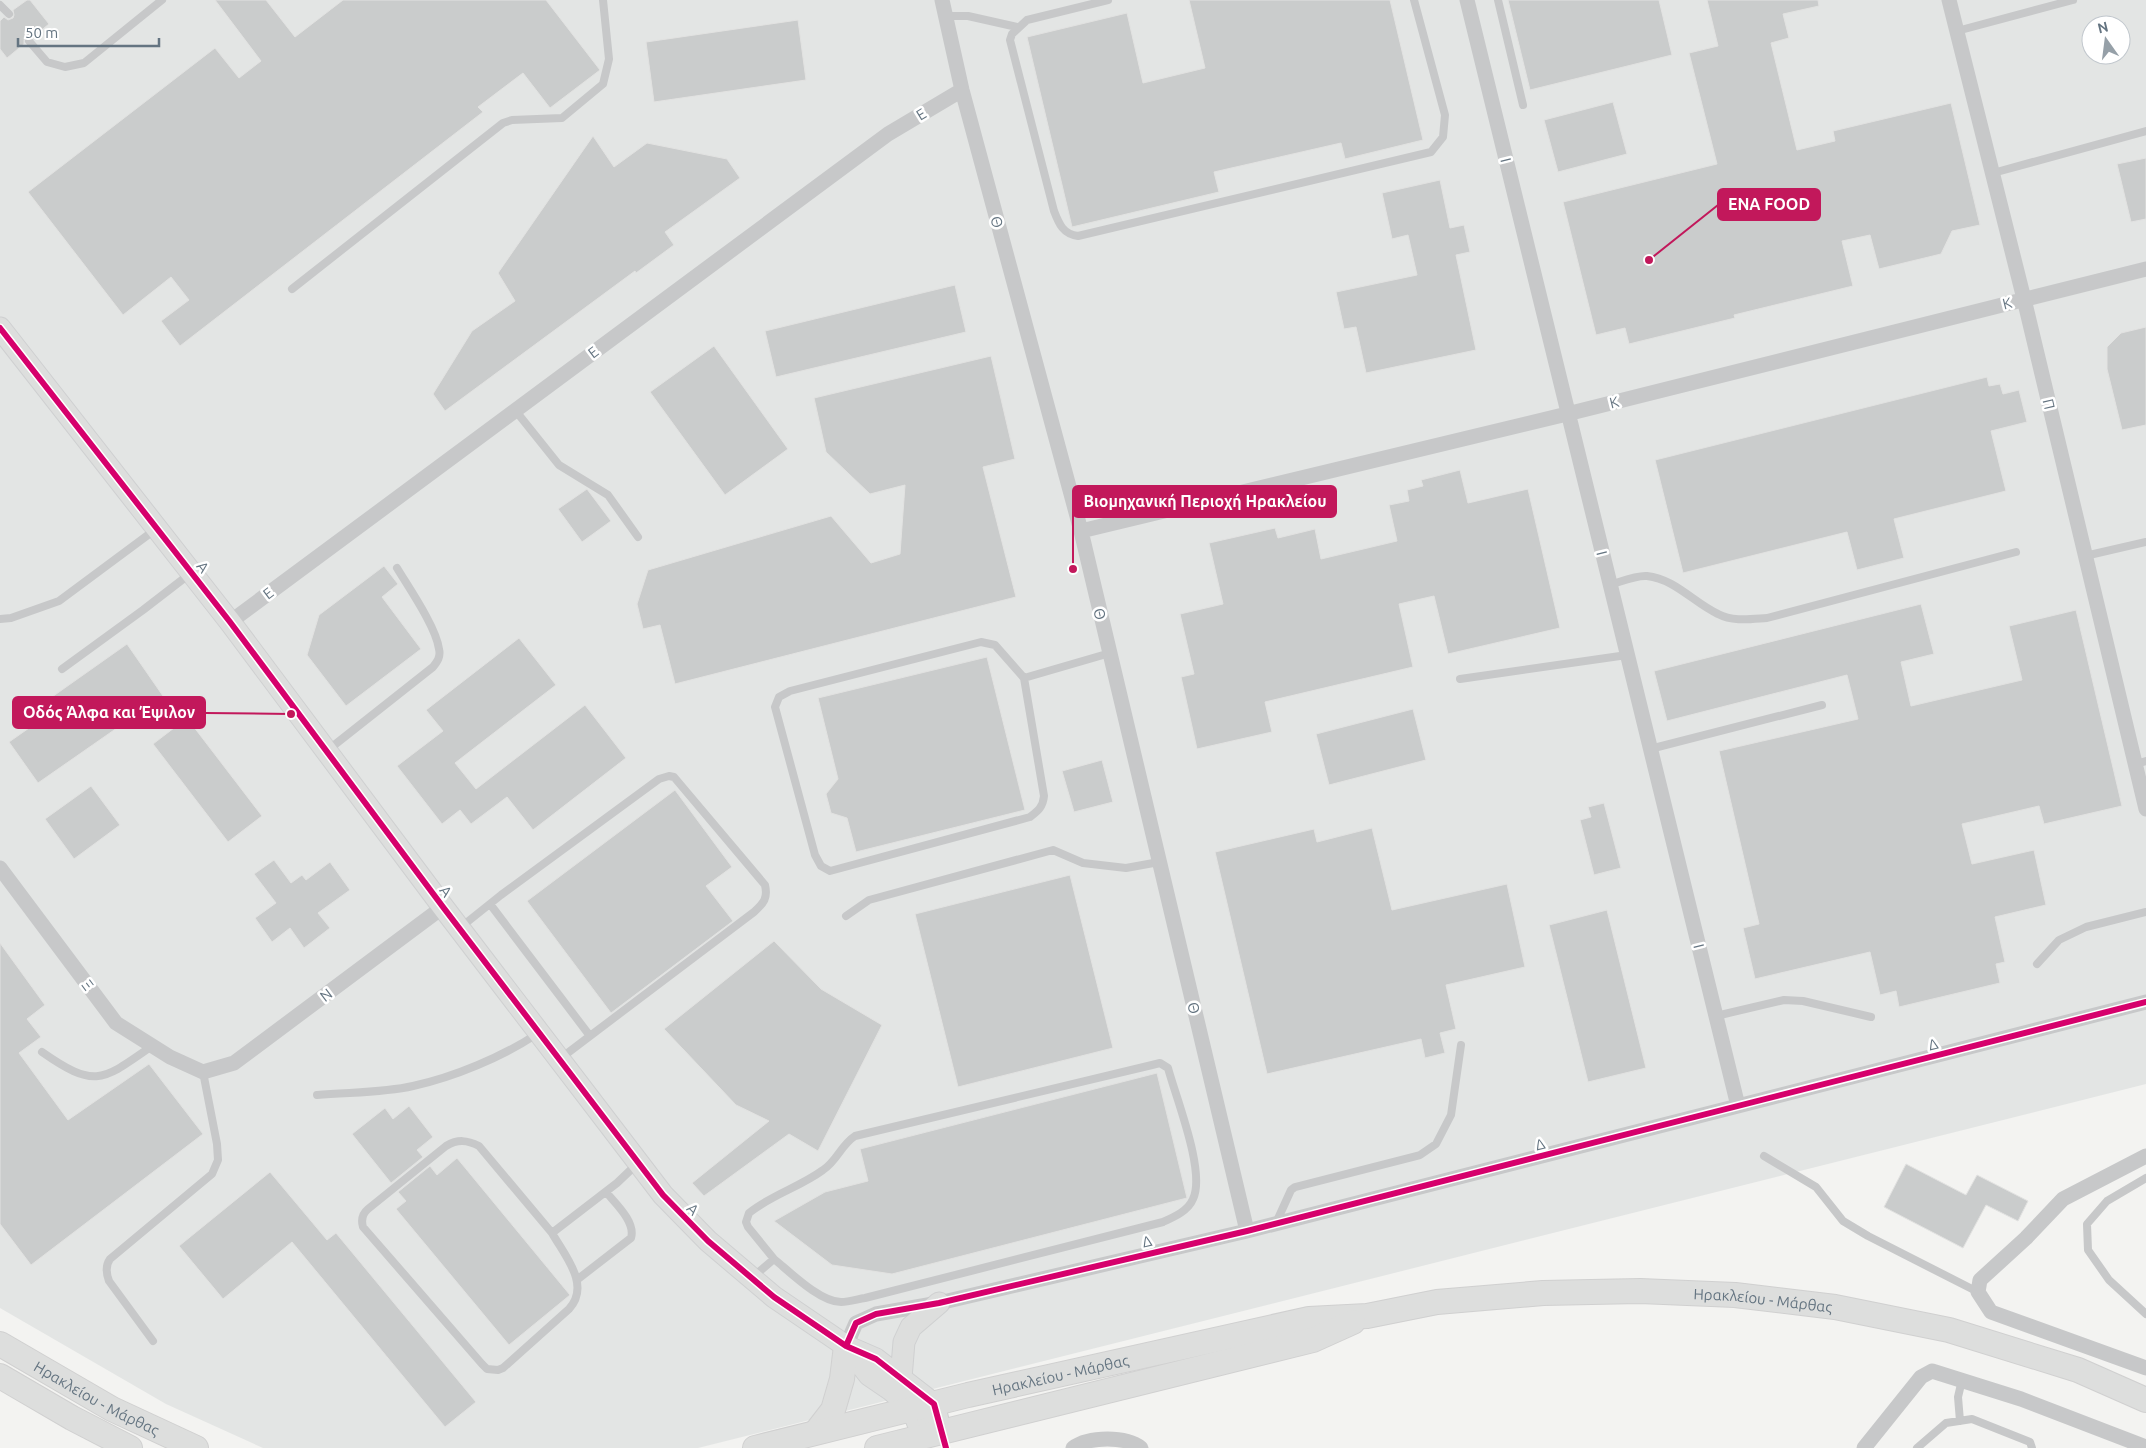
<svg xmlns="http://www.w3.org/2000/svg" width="2146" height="1448" font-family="Ubuntu,sans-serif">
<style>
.built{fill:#e3e5e4;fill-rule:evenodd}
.building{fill:#cacccc;stroke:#e2e2e1}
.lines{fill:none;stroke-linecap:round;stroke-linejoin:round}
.secondary-casing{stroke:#cfd0d1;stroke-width:23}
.primary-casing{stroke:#d0d0d0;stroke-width:26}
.lane{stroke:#c7c8c9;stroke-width:8}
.street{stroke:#c7c8c9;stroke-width:15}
.secondary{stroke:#dddedd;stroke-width:21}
.primary{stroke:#dddedd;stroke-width:24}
.cycleway-casing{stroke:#fff;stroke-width:9}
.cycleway{stroke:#d6006c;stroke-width:6}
.labels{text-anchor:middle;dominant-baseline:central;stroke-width:5;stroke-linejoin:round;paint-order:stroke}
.street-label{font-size:15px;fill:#647481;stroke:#fff}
.leader{fill:none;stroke:#c2185b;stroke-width:2}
.callout-dot{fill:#c2185b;stroke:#fff;stroke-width:2}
.callout{fill:#c2185b;stroke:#c2185b;stroke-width:2}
.callout-label{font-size:16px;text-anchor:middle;font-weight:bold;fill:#fff}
</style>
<rect width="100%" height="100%" fill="#f3f3f1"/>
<path class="built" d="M0 0H2146V1084L698 1448H263L166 1404 0 1308ZM2091 25H2121V55H2091Z"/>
<path class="building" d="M27 0H30L49 24 33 37 26 36 24 40V44L7 58 0 49V21L4 17 8 20 13 18 14 15 13 10Z
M215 0H266L295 37 343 0H546L600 70 550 108 523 73 478 107 483 112 180 346 161 321 189 300 171 277 123 315 28 192 215 48 239 78 261 61Z
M1189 0H1390L1423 140 1345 159 1341 143 1214 172 1219 192 1072 227 1027 37 1127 13 1143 83 1205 68Z
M1508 0H1659L1672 55 1530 90Z
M1707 0H1818L1819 6 1783 14 1789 38 1771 43 1797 150 1835 141 1833 131 1951 103 1980 225 1952 231 1941 254 1879 269 1870 235 1842 241 1853 286 1734 315 1735 318 1629 344 1625 328 1596 335 1563 202 1717 164 1689 53 1718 46Z
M798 20 806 80 654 102 646 42Z
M1613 102 1627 154 1558 172 1544 120Z
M593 136 614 167 647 143 727 159 740 178 665 232 674 245 636 273 635 271 445 411 433 394 472 331 515 301 498 273Z
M2146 158V219L2131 222 2117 164Z
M1440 180 1450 228 1464 225 1470 252 1456 255 1476 350 1366 373 1356 327 1344 329 1336 292 1417 275 1408 235 1392 239 1382 193Z
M955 285 966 332 776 377 765 331Z
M2146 327V425L2122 430 2107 369V347L2121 333Z
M714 346 788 449 725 495 650 392Z
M991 356 1015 459 983 467 1016 597 675 684 660 625 643 629 637 604 648 570 831 516 871 563 900 554 905 485 870 494 826 452 814 398Z
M1987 377 1989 386 2000 384 2003 394 2019 390 2027 422 1991 431 2006 491 1894 519 1904 558 1857 570 1847 532 1683 573 1655 460Z
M1460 470 1468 503 1528 489 1560 628 1448 654 1434 596 1399 604 1413 667 1265 702 1272 732 1197 749 1181 677 1194 674 1180 614 1223 604 1209 543 1275 528 1278 538 1315 529 1321 559 1397 541 1389 505 1409 501 1407 490 1423 486 1421 480Z
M587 489 611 521 582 542 558 509Z
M384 566 398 584 382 597 421 649 346 706 307 655 319 615Z
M1921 604 1934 654 1901 662 1911 706 2022 680 2009 626 2076 610 2122 806 2044 824 2039 806 1962 824 1972 864 2034 850 2046 905 1995 917 2005 962 1996 964 2000 983 1899 1007 1896 991 1880 995 1870 952 1755 979 1743 928 1759 924 1719 751 1858 719 1847 675 1667 721 1654 671Z
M519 638 556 685 455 763 476 789 585 705 626 758 533 830 507 797 471 824 460 810 442 824 397 766 443 731 426 710Z
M127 644 163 696 38 783 9 742 49 714 42 704Z
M987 657 1025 810 856 852 847 818 831 813 826 794 838 779 818 698Z
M1413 709 1426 760 1329 785 1316 734Z
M187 718 262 816 228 842 153 744Z
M1102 760 1113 802 1074 812 1062 771Z
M91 786 120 825 74 859 45 819Z
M675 790 732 867 706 886 733 921 611 1013 527 901Z
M1604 803 1621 868 1594 875 1580 820 1591 817 1588 807Z
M1372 828 1392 910 1507 884 1525 967 1446 985 1456 1029 1440 1033 1445 1053 1425 1058 1421 1039 1267 1074 1215 852 1314 829 1317 842Z
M274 860 291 883 302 875 306 880 330 862 350 890 318 913 330 928 304 948 290 928 272 942 255 918 276 903 254 874Z
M1070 875 1113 1048 958 1087 915 914Z
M1607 910 1646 1068 1588 1082 1549 925Z
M774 941 821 989 882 1025 818 1151 789 1134 704 1196 692 1183 769 1121 736 1105 664 1029Z
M0 943 45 1005 27 1019 41 1037 19 1053 68 1120 149 1064 203 1134 31 1265 0 1224Z
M1157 1073 1187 1198 892 1274 832 1265 774 1221 825 1192 868 1181 860 1149Z
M409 1106 433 1137 417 1150 423 1157 391 1183 352 1134 385 1108 393 1119Z
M457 1158 570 1295 509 1345 396 1209 406 1201 398 1192 430 1166 437 1175Z
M1906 1164 1966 1195 1977 1175 2028 1201 2018 1221 1986 1205 1963 1248 1884 1207Z
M270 1172 327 1240 336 1233 476 1402 445 1427 292 1242 223 1299 179 1246Z"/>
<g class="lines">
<defs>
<path id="secondary" d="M0 328 230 622 443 907 663 1195 708 1241 774 1297 846 1346 876 1359 934 1404 941 1432
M847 1347 869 1375 891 1390 912 1409 923 1436
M901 1378 904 1342 911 1327 939 1303"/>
<g id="primary">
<path id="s1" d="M0 1344 112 1409 196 1448"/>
<path d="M0 1376 72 1418 130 1448"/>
<path d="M816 1432 833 1410 842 1379 846 1346"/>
<path id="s2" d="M755 1448 968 1395 1309 1319 1367 1316 1437 1302 1543 1293 1640 1291 1735 1295 1835 1307 1949 1330 2078 1370 2146 1400"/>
<path d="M877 1448 1313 1340 1353 1322"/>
</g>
</defs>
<use href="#secondary" class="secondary-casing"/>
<use href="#primary" class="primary-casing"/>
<path class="lane" d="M1108 0 1027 20 1012 34 1010 40 1054 211C1059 224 1063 234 1078 236L1431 152 1443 137 1445 115 1414 0
M1498 0 1523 105
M0 5 9 14
M946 16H968L1017 27
M1957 31 2073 0
M29 41 47 62 65 67 84 63 162 0
M1993 173 2146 131
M292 289 503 123 512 120 562 118 603 84 609 59 603 0
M515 410 559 465 608 495 638 537
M2085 556 2146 542
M1609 585C1620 582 1636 575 1647 576 1675 579 1694 603 1718 614 1733 622 1751 619 1767 618L2016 552
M0 619 11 618 59 601 156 529
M62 669 143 610 191 573
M1024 678 995 645 981 642 790 691 779 697 775 707 815 855 821 866 830 871 1030 817C1038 811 1043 807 1044 796L1024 678 1110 653
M1460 679 1627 655
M1650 749 1822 705
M328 750 433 667C437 662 441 657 439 649 436 627 409 588 397 568
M2135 764 2146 761
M490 904 590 1036 561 1058
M846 916 869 900 1053 850 1083 863 1126 868 1159 862
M461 927 501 895 659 779 669 776 674 777 765 885C768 898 764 903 754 912L590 1036
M2037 964 2059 940 2086 927 2146 912
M1716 1016 1784 1000 1803 1001 1871 1017
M42 1052C95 1089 102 1081 152 1046
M317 1095C349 1092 383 1093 413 1086 454 1077 502 1057 537 1034
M1764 1156 1816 1187 1843 1221 1868 1236 1978 1292
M2146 1178 2107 1201 2087 1224 2088 1250 2109 1280 2146 1314
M1276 1223 1291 1190 1295 1187 1420 1155 1436 1144 1451 1115 1461 1045
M552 1233 479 1146C467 1140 458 1139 446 1146L368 1209C362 1214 361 1220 363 1227L482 1364 487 1369 498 1370 503 1368 569 1309C591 1285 565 1256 552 1233L617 1183 638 1163
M753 1277 774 1259C790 1272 820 1302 841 1302 849 1302 858 1299 865 1298L1163 1222C1174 1217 1188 1211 1193 1199 1206 1172 1176 1098 1168 1068L1160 1063 1152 1065 855 1136C841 1145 837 1161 823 1170 800 1187 771 1195 749 1213L746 1222 748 1227 774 1259
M578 1279 631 1238C636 1222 615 1203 606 1192
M153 1341 109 1281C106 1273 105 1266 110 1259L212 1174 218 1160 217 1144 203 1072
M1960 1421 1958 1397 1962 1380
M1917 1448 1946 1423 1972 1419 2030 1442 2032 1448"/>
<path class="street" d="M942 0 962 90 1081 531 1247 1231
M1467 0 1738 1106
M1949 0 2024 299 2146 809
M1081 531 1567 414 2146 269
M230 622 888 134 962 90
M0 868 116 1023 170 1057 203 1072 234 1063 443 907
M2146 1156 2063 1199 2026 1238 1980 1280 1978 1292 1991 1312 2146 1368
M846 1346 856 1323 876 1314 939 1303 1247 1231 2146 1002
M1073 1448C1089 1436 1126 1436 1141 1448
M1864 1448 1921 1377 1932 1371 2021 1399 2146 1447"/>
<use href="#secondary" class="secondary"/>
<use href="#primary" class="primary"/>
<defs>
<path id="cycleway" d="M0 328 230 622 443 907 663 1195 708 1241 774 1297 846 1346 876 1359 934 1404 946 1448
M846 1346 856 1323 876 1314 939 1303 1247 1231 2146 1002"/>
</defs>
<use href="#cycleway" class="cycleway-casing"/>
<use href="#cycleway" class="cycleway"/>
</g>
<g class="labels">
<g class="street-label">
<text transform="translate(921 114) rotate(-31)">Ε</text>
<text transform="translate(1506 160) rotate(76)">Ι</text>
<text transform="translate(997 222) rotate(75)">Θ</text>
<text transform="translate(2007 303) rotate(-14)">Κ</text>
<text transform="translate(593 352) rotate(-37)">Ε</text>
<text transform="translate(1614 402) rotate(-14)">Κ</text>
<text transform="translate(2049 404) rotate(77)">Π</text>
<text transform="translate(1602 553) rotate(76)">Ι</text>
<text transform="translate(203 567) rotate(52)">Α</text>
<text transform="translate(268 593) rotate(-37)">Ε</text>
<text transform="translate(1100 614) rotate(77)">Θ</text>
<text transform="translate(446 891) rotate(53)">Α</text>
<text transform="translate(1699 946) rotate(76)">Ι</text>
<text transform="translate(88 985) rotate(53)">Ξ</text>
<text transform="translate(326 995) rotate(-37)">Ν</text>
<text transform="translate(1194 1008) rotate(77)">Θ</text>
<text transform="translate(1933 1044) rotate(-14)">Δ</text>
<text transform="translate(1540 1144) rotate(-14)">Δ</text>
<text transform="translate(693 1209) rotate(45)">Α</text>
<text transform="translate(1147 1241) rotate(-13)">Δ</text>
<text stroke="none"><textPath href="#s2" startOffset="1025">Ηρακλείου - Μάρθας</textPath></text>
<text stroke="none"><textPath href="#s2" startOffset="314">Ηρακλείου - Μάρθας</textPath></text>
<text stroke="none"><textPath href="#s1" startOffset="111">Ηρακλείου - Μάρθας</textPath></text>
</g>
</g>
<path class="leader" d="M1649 260L1718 205M1073 569L1073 501M291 714L205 713"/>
<g class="callout-dot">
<circle cx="1649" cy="260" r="5"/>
<circle cx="1073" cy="569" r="5"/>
<circle cx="291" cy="714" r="5"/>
</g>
<g class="callout">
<rect x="1718" y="189" width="102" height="31" rx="5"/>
<rect x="1073" y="486" width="263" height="31" rx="5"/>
<rect x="13" y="697" width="192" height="31" rx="5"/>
</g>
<g class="callout-label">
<text x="1769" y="210">ENA FOOD</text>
<text x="1205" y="507">Βιομηχανική Περιοχή Ηρακλείου</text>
<text x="109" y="718">Οδός Άλφα και Έψιλον</text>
</g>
<g transform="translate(2106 40) rotate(346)"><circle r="24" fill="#ffffff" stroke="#c1c7cd"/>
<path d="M0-4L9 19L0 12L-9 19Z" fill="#96a0a8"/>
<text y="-8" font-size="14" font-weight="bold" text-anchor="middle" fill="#647481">N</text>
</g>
<path d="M18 38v8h141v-8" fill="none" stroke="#647481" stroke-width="2.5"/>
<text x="25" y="38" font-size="15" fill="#647481" stroke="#ffffff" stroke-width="4" paint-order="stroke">50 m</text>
</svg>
